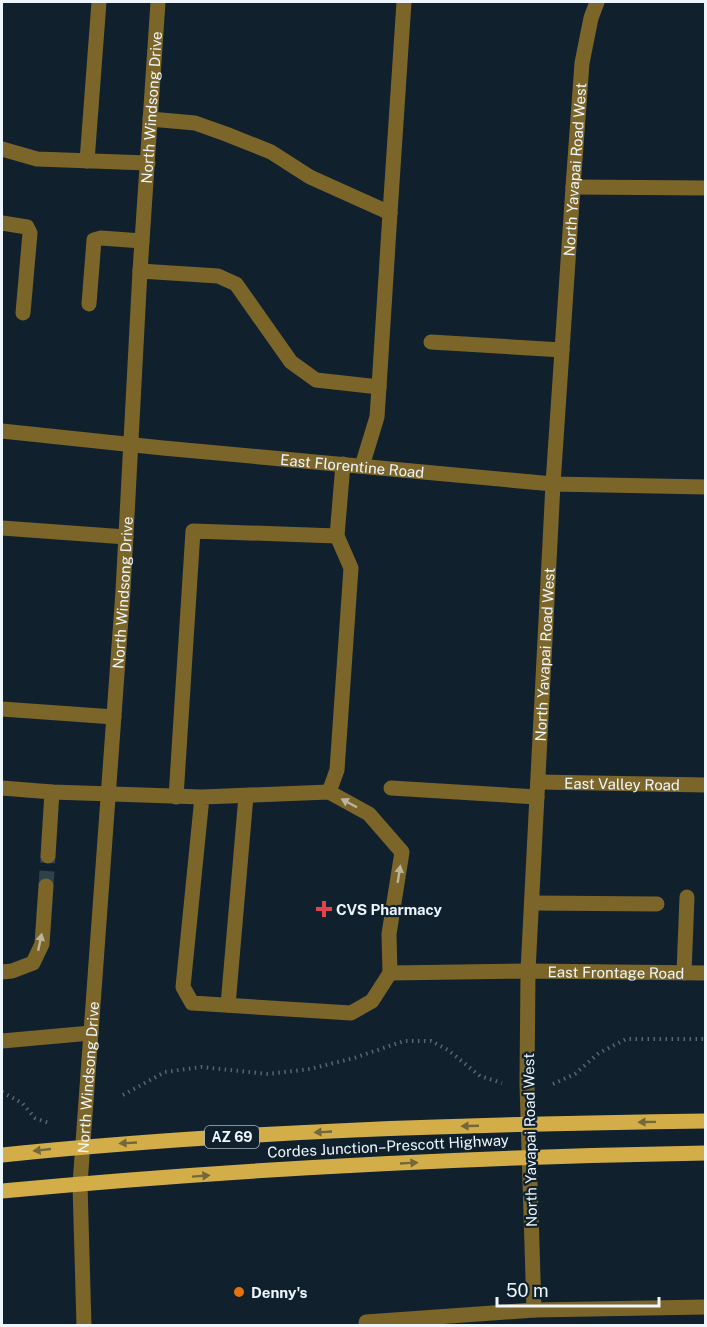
<svg xmlns="http://www.w3.org/2000/svg" width="707" height="1327" font-family="'Public Sans',sans-serif">
<style>
.lines{fill:none;stroke-linecap:round;stroke-linejoin:round}
.minor-tunnel{stroke:#31414c;stroke-width:15;stroke-dasharray:15 8;stroke-linecap:butt}
.path{stroke:#586670;stroke-width:4;stroke-dasharray:1.5 4.5;stroke-linecap:butt}
.minor{stroke:#7b6529;stroke-width:15}
.major{stroke:#d3ae48;stroke-width:15}
.oneway{fill:#bab59e}
.oneway2{fill:#72683a}
.health-dot{fill:#e0444e;stroke:#10212d;stroke-width:2}
.food-dot{fill:#e8710a;stroke:#10212d;stroke-width:2}
.labels{text-anchor:middle;dominant-baseline:central;stroke-width:4.5;stroke-linejoin:round;paint-order:stroke}
.shield{fill:#10212d;stroke:#abb6bf;stroke-width:1.5}
.shield-label{font-size:14px;font-weight:bold;fill:#eef6fd}
.street-label{font-size:15px;fill:#eef6fd;stroke:#10212d}
.poi-label{font-size:15px;font-weight:bold;fill:#eef6fd;stroke:#10212d;text-anchor:start}
</style>
<rect width="100%" height="100%" fill="#10212d"/>
<g class="lines">
<path class="minor-tunnel" d="M46 886 48 856"/>
<path class="path" d="M553 1084 575 1074 599 1053 626 1039H706
M2 1092 22 1103 35 1118 49 1123
M123 1095 165 1072 201 1067 268 1074 310 1069 354 1058 404 1041H431L448 1050 480 1076 502 1083"/>
<g class="minor">
<path d="M150 119 195 123 226 134 271 152 310 177 390 213 379 387"/>
<path d="M2 149 37 159 148 163"/>
<path d="M87 161 99 2"/>
<path d="M573 187 706 188"/>
<path d="M390 213 404 2"/>
<path d="M2 223 27 227 30 233 23 313"/>
<path d="M140 271 218 276 236 284 291 362 316 380 379 387 377 417 362 466"/>
<path d="M89 304 94 240 101 238 142 241"/>
<path d="M431 342 562 350"/>
<path id="s1" d="M2 431 163 448 553 484 706 487"/>
<path d="M2 528 126 537"/>
<path d="M2 709 114 717"/>
<path id="s2" d="M538 782 706 785"/>
<path d="M2 788 52 792 202 797 329 792 369 814 402 852 389 934 390 973 372 1001 351 1013 192 1003 183 987 202 797"/>
<path d="M391 788 537 797"/>
<path d="M329 792 337 770 351 568 337 536 343 464"/>
<path d="M176 797 193 531 337 536"/>
<path d="M48 856 52 792"/>
<path d="M532 903 657 904"/>
<path d="M2 972 12 971 33 963 42 944 46 886"/>
<path id="s3" d="M390 973 528 971 706 973"/>
<path d="M684 973 687 897"/>
<path d="M228 1005 246 796"/>
<path d="M2 1041 91 1033"/>
<path id="s4" d="M534 1310 527 1084 528 971 553 484 573 187 582 63 591 18 597 2"/>
<path id="s5" d="M84 1326 80 1184 123 591 140 271 158 2"/>
<path d="M366 1326V1322L534 1310 706 1307"/>
</g>
<path class="major" d="M2 1155C235 1131 471 1124 706 1121
M2 1191C235 1169 471 1157 706 1153"/>
</g>
<defs><path id="oneway-solid" d="M-6-.8H1V-3.2L6.5 0L1 3.2V.8H-6Z" transform="scale(1.5)"/></defs>
<g class="oneway">
<use href="#oneway-solid" transform="translate(349 803) rotate(-152)"/>
<use href="#oneway-solid" transform="translate(399 874) rotate(-81)"/>
<use href="#oneway-solid" transform="translate(40 942) rotate(-78)"/>
</g>
<g class="oneway2">
<use href="#oneway-solid" transform="translate(647 1122) rotate(179)"/>
<use href="#oneway-solid" transform="translate(470 1126) rotate(178)"/>
<use href="#oneway-solid" transform="translate(323 1132) rotate(177)"/>
<use href="#oneway-solid" transform="translate(128 1143) rotate(177)"/>
<use href="#oneway-solid" transform="translate(42 1150) rotate(174)"/>
<use href="#oneway-solid" transform="translate(409 1163) rotate(-3)"/>
<use href="#oneway-solid" transform="translate(201 1176) rotate(-4)"/>
</g>
<path class="health-dot" d="M321 900h6v6h6v6h-6v6h-6v-6h-6v-6h6z"/>
<circle class="food-dot" cx="239" cy="1292" r="6"/>
<g class="labels">
<rect class="shield" x="205" y="1126" width="54" height="22" rx="4.5"/>
<g class="shield-label">
<text x="232" y="1137">AZ 69</text>
</g>
<g class="street-label">
<text stroke="none"><textPath href="#s5" startOffset="1221">North Windsong Drive</textPath></text>
<text stroke="none"><textPath href="#s4" startOffset="1142">North Yavapai Road West</textPath></text>
<text stroke="none"><textPath href="#s1" startOffset="352">East Florentine Road</textPath></text>
<text stroke="none"><textPath href="#s5" startOffset="735">North Windsong Drive</textPath></text>
<text stroke="none"><textPath href="#s4" startOffset="656">North Yavapai Road West</textPath></text>
<text stroke="none"><textPath href="#s2" startOffset="84">East Valley Road</textPath></text>
<text stroke="none"><textPath href="#s3" startOffset="226">East Frontage Road</textPath></text>
<text stroke="none"><textPath href="#s5" startOffset="249">North Windsong Drive</textPath></text>
<text transform="translate(530 1140) rotate(-91)">North Yavapai Road West</text>
<text transform="translate(388 1146) rotate(-3)">Cordes Junction–Prescott Highway</text>
</g>
<g class="poi-label">
<text x="336" y="909">CVS Pharmacy</text>
<text x="251" y="1292">Denny's</text>
</g>
</g>
<rect width="707" height="1327" fill="none" stroke="#eef6fd" stroke-width="6"/>
<path d="M497 1297v9h162v-9" fill="none" stroke="#eef6fd" stroke-width="3"/>
<text x="506" y="1297" font-size="18" fill="#eef6fd" stroke="#10212d" stroke-width="4.5" paint-order="stroke">50 m</text>
</svg>
